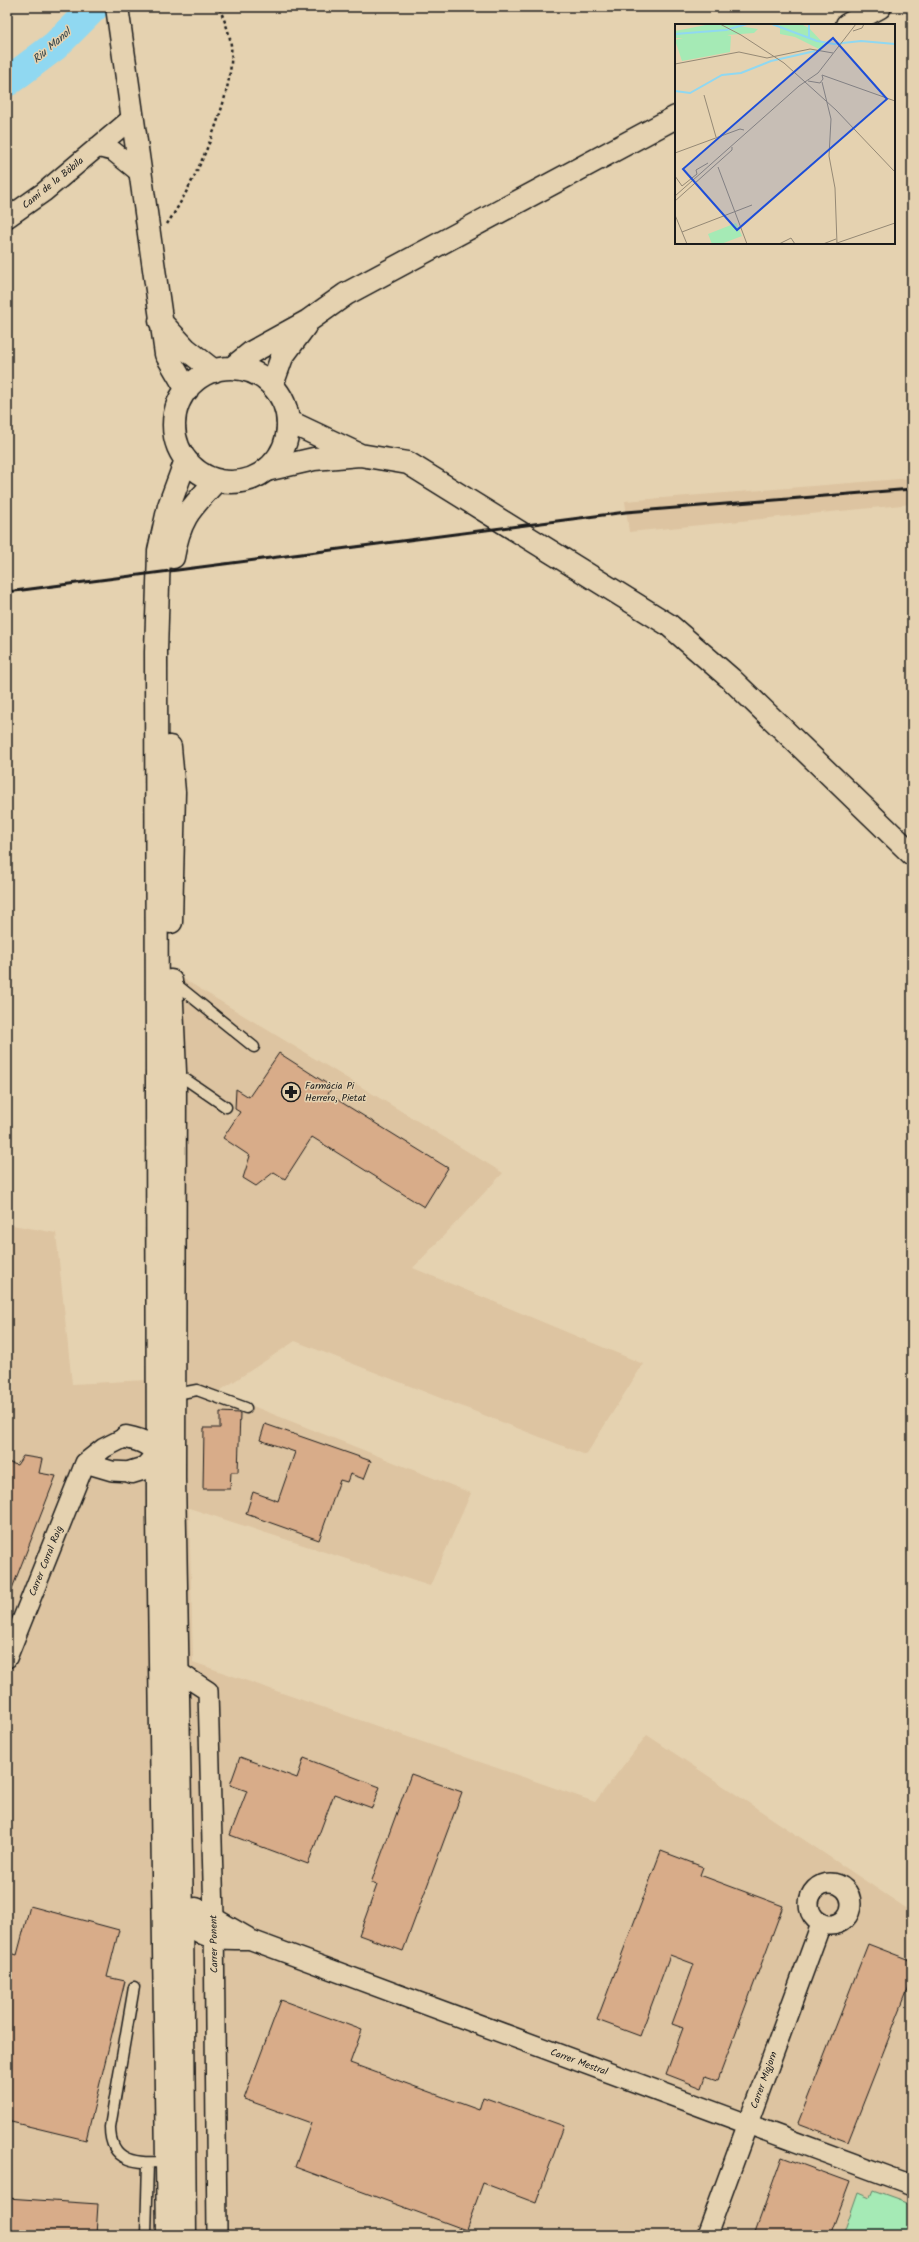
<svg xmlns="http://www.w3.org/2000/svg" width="919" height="2242" font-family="Kalam,sans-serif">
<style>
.built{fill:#ddc4a1}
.green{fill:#a5eab5;stroke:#608368}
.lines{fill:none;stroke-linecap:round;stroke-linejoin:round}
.river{stroke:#90d8f1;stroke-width:30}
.building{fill:#d8ac89;stroke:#1c1c1c}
.service-casing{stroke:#1c1c1c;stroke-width:13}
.minor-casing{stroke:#1c1c1c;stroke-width:22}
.tertiary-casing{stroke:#1c1c1c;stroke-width:25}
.secondary-casing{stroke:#1c1c1c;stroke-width:25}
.path{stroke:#1c1c1c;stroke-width:2.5;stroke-dasharray:3 3;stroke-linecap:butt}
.service{stroke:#e5d2b0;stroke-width:10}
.minor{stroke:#e5d2b0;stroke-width:19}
.tertiary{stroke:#e5d2b0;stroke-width:22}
.secondary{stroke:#e5d2b0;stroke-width:22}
.rail{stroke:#1c1c1c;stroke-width:3}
.labels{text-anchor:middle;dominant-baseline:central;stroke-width:3;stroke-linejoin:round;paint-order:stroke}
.street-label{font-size:10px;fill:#1c1c1c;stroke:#e5d2b0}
.poi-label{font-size:10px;fill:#1c1c1c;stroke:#e5d2b0;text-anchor:start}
.water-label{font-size:11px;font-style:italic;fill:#334247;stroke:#e5d2b0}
.inset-river{fill:none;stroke:#90d8f1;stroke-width:2}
.inset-road{fill:none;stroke:#958975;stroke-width:1}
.view{fill:#1d4ed8;fill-opacity:0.15;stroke:#1d4ed8;stroke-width:2}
.inset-edge{fill:none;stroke:#1c1c1c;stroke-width:2}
</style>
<rect width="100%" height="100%" fill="#e5d2b0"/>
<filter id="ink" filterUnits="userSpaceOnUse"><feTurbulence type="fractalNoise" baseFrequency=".025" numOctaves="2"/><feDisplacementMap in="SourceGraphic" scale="8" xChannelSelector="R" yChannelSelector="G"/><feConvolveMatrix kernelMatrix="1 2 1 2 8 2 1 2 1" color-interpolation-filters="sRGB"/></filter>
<g filter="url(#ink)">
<path class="built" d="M912 478V504L629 532 625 501Z
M177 975 503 1173 413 1268 643 1364 586 1455 295 1341 218 1392 471 1493 430 1586 189 1508 193 1662 595 1802 647 1735 912 1912V2235H7V1224L56 1233 72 1384 185 1378Z"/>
<path class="green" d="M873 2190 912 2204V2235H843L858 2192 870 2197Z"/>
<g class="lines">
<path class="river" d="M7 82 55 46 94 7"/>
</g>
<path class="building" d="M279 1053 332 1087 328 1094 448 1168 424 1207 312 1137 285 1179 274 1172 256 1186 243 1178 250 1156 223 1138 240 1112 235 1109 236 1089 249 1097Z
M220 1412 240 1413 238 1472H231L230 1489H203L204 1428H220Z
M265 1424 371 1461 364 1479 350 1474 347 1482 340 1480 319 1540 246 1514 253 1492 278 1501 295 1452 260 1440Z
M23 1456 42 1459 39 1473 56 1476 8 1599 7 1462 17 1465Z
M240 1757 297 1778 304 1758 380 1787 372 1808 334 1794 308 1864 230 1835 247 1791 230 1785Z
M411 1774 462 1792 403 1951 359 1935 377 1885 371 1883Z
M661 1851 703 1867 700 1875 783 1906 718 2080 706 2076 702 2088 666 2074 683 2028 672 2024 694 1964 670 1955 640 2036 597 2020Z
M30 1906 119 1930 107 1977 125 1981 86 2140 7 2121V1952L17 1955Z
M868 1944 912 1961V1979L848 2142 798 2123Z
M281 2000 362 2030 350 2063 479 2110 483 2097 564 2126 536 2203 483 2183 466 2230 295 2167 311 2123 244 2099Z
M782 2157 850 2182 830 2235H754Z
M7 2198 98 2204 96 2235H7Z"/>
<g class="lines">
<defs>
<path id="service" d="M172 981 254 1047
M175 1072 226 1107
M176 1394 197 1390 246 1408
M134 1987 110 2127C110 2164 138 2163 166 2162
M146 2235 148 2163"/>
<path id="minor" d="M97 147 113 151 139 172
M7 218 44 192 132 118
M85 1463 112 1471 132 1472
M7 1658 85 1463 104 1448 126 1437
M177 1671 208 1691 214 1918 217 2235
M809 1904a21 21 0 1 1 42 0a21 21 0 1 1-42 0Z
M246 1938 912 2185
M707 2235 821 1924"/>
<path id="tertiary" d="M288 421 360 455 408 463 669 625 731 679 912 854
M266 470 314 459 359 455"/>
<path id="secondary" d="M117 7 166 354 187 390
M847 25 880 7
M160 321 186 349 214 371
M232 368 252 352 308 321 346 294 676 117
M174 425a57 57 0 1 1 114 0a57 57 0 1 1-114 0Z
M272 385 282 357 305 326
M173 557C180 517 190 509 217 480
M170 747 174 792 171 922
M171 981 175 1072 174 1478 182 1916 185 2235
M126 1437C142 1440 155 1445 160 1462
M132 1472 145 1468 163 1448
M177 1910C201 1939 211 1938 246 1938
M174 1926 182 1916 196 1909 246 1938
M168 2235 158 1517 156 652 159 551 169 506 186 460"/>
</defs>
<use href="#service" class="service-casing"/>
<use href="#minor" class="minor-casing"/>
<use href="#tertiary" class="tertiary-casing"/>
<use href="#secondary" class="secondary-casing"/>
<path class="path" d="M167 224C194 185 240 87 230 39 228 28 223 17 219 7"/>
<use href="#service" class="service"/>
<use href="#minor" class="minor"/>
<use href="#tertiary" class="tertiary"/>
<use href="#secondary" class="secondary"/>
<path class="rail" d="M7 592 626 512 912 489"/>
</g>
</g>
<defs>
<symbol id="pharmacy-ring" viewBox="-11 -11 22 22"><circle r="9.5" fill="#e5d2b0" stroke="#1c1c1c" stroke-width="1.5"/><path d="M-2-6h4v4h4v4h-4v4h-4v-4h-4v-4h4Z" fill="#1c1c1c"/></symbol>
</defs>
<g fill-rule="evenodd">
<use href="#pharmacy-ring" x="280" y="1081" width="22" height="22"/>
</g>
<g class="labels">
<g class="street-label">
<text transform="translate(53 183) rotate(-39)">Camí de la Bòbila</text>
<text transform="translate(46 1561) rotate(-68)">Carrer Corral Roig</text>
<text transform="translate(214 1944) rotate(-91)">Carrer Ponent</text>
<text transform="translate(579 2062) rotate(20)">Carrer Mestral</text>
<text transform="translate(764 2080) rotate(-70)">Carrer Migjorn</text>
</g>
<g class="poi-label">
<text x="305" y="1086">Farmàcia Pi<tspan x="305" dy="12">Herrero, Pietat</tspan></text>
</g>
<g class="water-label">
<text transform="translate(52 46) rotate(-41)">Riu Manol</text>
</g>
</g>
<g transform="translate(675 24)">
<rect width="220" height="220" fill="#e5d2b0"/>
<path d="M36 0H68L63 2 83 5 79 9 52 11 56 12 55 28 7 37 0 16 8 14H0V7ZM100 0 128 1 134 4 149 20 146 26 120 13 105 10V1ZM61 199 67 212 46 220H37L33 210Z" fill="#a5eab5"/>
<path class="inset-river" d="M97 0 142 17 159 20 186 17 220 20M0 10 51 6 72 0M134 13V0M0 67 15 69 47 51 66 49 96 37 140 27"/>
<path class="inset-road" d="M45 0 66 11 109 39 161 86 220 148M178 7 187 4 189 0M0 40 64 28 92 34 135 25 158 29M147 51 220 77M133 57 145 59 148 55 147 51M147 58 156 95 154 132 160 164 162 220M29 71 41 113M0 129 65 105 69 106M43 143 72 220M22 150 21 146 33 139M0 152 7 162 22 150M0 172 124 62 143 49 181 0M0 177 57 126V123M0 191 12 220M7 208 77 181M104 220 116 214 120 220M148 220 161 215M159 220 220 199"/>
<path class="view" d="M158 14 212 75 62 206 8 145Z"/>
<rect width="220" height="220" class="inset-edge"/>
</g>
<rect width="919" height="2242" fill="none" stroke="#e5d2b0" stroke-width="24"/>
<rect x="12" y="12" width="895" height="2218" fill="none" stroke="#1c1c1c" stroke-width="1.5" filter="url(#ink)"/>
</svg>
